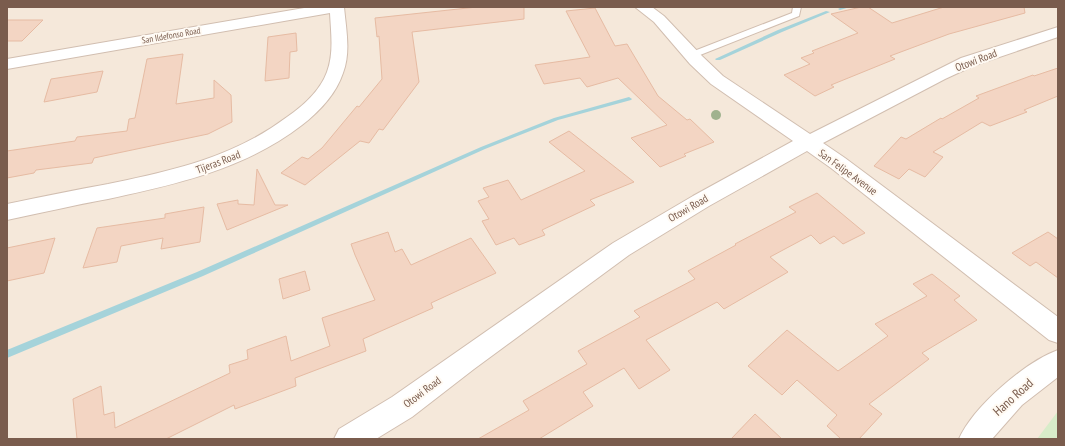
<svg xmlns="http://www.w3.org/2000/svg" width="1065" height="446" font-family="'PT Sans Narrow',sans-serif">
<style>
.residential{fill:#f5e8da}
.green{fill:#d8ecc9}
.lines{fill:none;stroke-linecap:round;stroke-linejoin:round}
.stream{fill:#a5d3da;fill-rule:evenodd}
.building{fill:#f3d5c3;stroke:#e6bba3}
.lane-casing{stroke:#d1beb0;stroke-width:2}
.street-casing{stroke:#d1beb0;stroke-width:2}
.lane{fill:#fff;fill-rule:evenodd}
.street{fill:#fff;fill-rule:evenodd}
.tree{fill:#a0b28e}
.labels{text-anchor:middle;dominant-baseline:central;stroke-width:4;stroke-linejoin:round;paint-order:stroke}
.far-street-label{font-size:9px;fill:#7a5c4d;stroke:#fffaf3}
.street-label{font-size:11px;fill:#7a5c4d;stroke:#fffaf3}
.near-street-label{font-size:13px;fill:#7a5c4d;stroke:#fffaf3}
</style>
<rect width="100%" height="100%" fill="#fdf6ec"/>
<path class="residential" d="M7 7H1058V439H7Z"/>
<path class="green" d="M1058 411V439H1037Z"/>
<g class="lines">
<path class="stream" d="M842 7H850L840 10 838 9Z
M826 11 830 12 782 32 720 60H716L715 59 778 30Z
M629 97 632 99 631 100 558 120 485 149 203 276 7 358V350L197 272 481 147 554 118Z"/>
</g>
<path class="building" d="M477 7H524V19L412 32 419 82 383 130 379 129 369 143 360 141 305 185 281 173 302 157 308 159 322 148 357 106 359 107 382 79 379 36 377 37 375 18Z
M861 7H868L892 23 944 7H1024L1025 13 949 34 890 56 895 59 831 85 834 87 815 96 784 75 810 64 801 58 814 53 812 51 858 33 831 14Z
M595 8 615 46 627 44 658 96 687 120 690 119 714 142 684 154 686 156 660 167 631 138 667 125 618 78 587 87 580 78 544 84 535 65 590 57 566 11Z
M7 20H43L22 41H7Z
M296 33 297 51 290 52 289 78 265 81 268 37Z
M183 54 176 104 214 98V80L231 95 232 122 208 134 94 158 92 163 36 170 34 173 7 178V151L75 141 77 137 127 131 129 119 135 118 147 59Z
M1058 68V96L1024 110 1027 112 990 126 982 122 933 152 943 157 925 177 909 169 899 179 874 166 901 137 906 139 941 118 942 119 979 98 976 96 1033 75 1034 76Z
M103 71 97 92 44 102 51 79Z
M569 131 634 182 590 200 595 205 542 230 545 235 519 245 514 238 496 245 482 221 489 219 478 201 489 197 483 188 508 180 521 200 585 171 549 142Z
M257 169 275 205H288L227 230 217 204 238 200V204L254 205Z
M817 193 865 233 843 244 834 236 820 244 811 235 770 257 788 272 724 309 717 302 646 340 670 370 639 389 624 368 583 392 593 406 539 439H478L529 410 523 401 587 364 578 351 640 317 634 311 695 279 688 271 736 245 735 244 796 212 789 207Z
M204 207 200 242 161 249 163 238 121 246 117 262 83 268 97 228 165 218V214Z
M388 232 395 252 402 249 411 265 471 238 496 273 431 303 433 308 363 339 366 351 295 378 296 386 235 409 234 405 166 439H77L73 399 101 386 104 415 114 412 115 428 230 373 229 365 248 359 247 350 286 336 291 361 330 346 322 318 375 300 355 255 351 244Z
M1048 232 1058 239V278L1036 262 1030 266 1012 253Z
M55 238 44 273 7 281V248Z
M305 271 310 290 283 299 279 279Z
M932 274 960 296 954 300 977 320 922 353 929 359 869 404 882 414 859 439H841L827 426 837 415 797 380 782 395 748 366 787 330 838 371 888 336 875 324 927 296 913 284Z
M755 414 782 439H731Z"/>
<g class="lines">
<defs>
<path id="lane" d="M793 7H801L799 16 695 57H689L687 55 689 53 792 13Z"/>
<path id="street" d="M310 7H344C346 29 351 52 343 73 336 94 319 112 302 125 245 169 177 184 108 199 74 205 41 213 7 220V204C41 197 74 190 108 184 172 171 234 157 287 117 303 106 320 91 327 72 334 53 331 33 330 13L7 69V59Z
M635 7H652L664 16 702 56 723 76 810 134 961 58 1058 27V37L973 66 945 79 823 143 845 158 1058 317V343L1049 340 831 168 807 151 709 206 629 255 474 369 412 417 376 439H334L339 429 392 397 613 243 693 196 793 141 711 84 690 64 654 22Z
M1058 350V377L1022 405 992 439H959C973 407 1025 362 1058 350Z"/>
</defs>
<use href="#lane" class="lane-casing"/>
<use href="#street" class="street-casing"/>
<use href="#lane" class="lane"/>
<use href="#street" class="street"/>
</g>
<circle class="tree" cx="716" cy="115" r="5"/>
<g class="labels">
<g class="far-street-label">
<text transform="translate(171 35) rotate(-10)">San Ildefonso Road</text>
</g>
<g class="street-label">
<text transform="translate(976 60) rotate(-21)">Otowi Road</text>
<text transform="translate(218 162) rotate(-21)">Tijeras Road</text>
<text transform="translate(848 172) rotate(36)">San Felipe Avenue</text>
<text transform="translate(688 208) rotate(-30)">Otowi Road</text>
<text transform="translate(422 392) rotate(-37)">Otowi Road</text>
</g>
<g class="near-street-label">
<text transform="translate(1013 397) rotate(-42)">Hano Road</text>
</g>
</g>
<rect width="1065" height="446" fill="none" stroke="#7a5c4d" stroke-width="16"/>
</svg>
